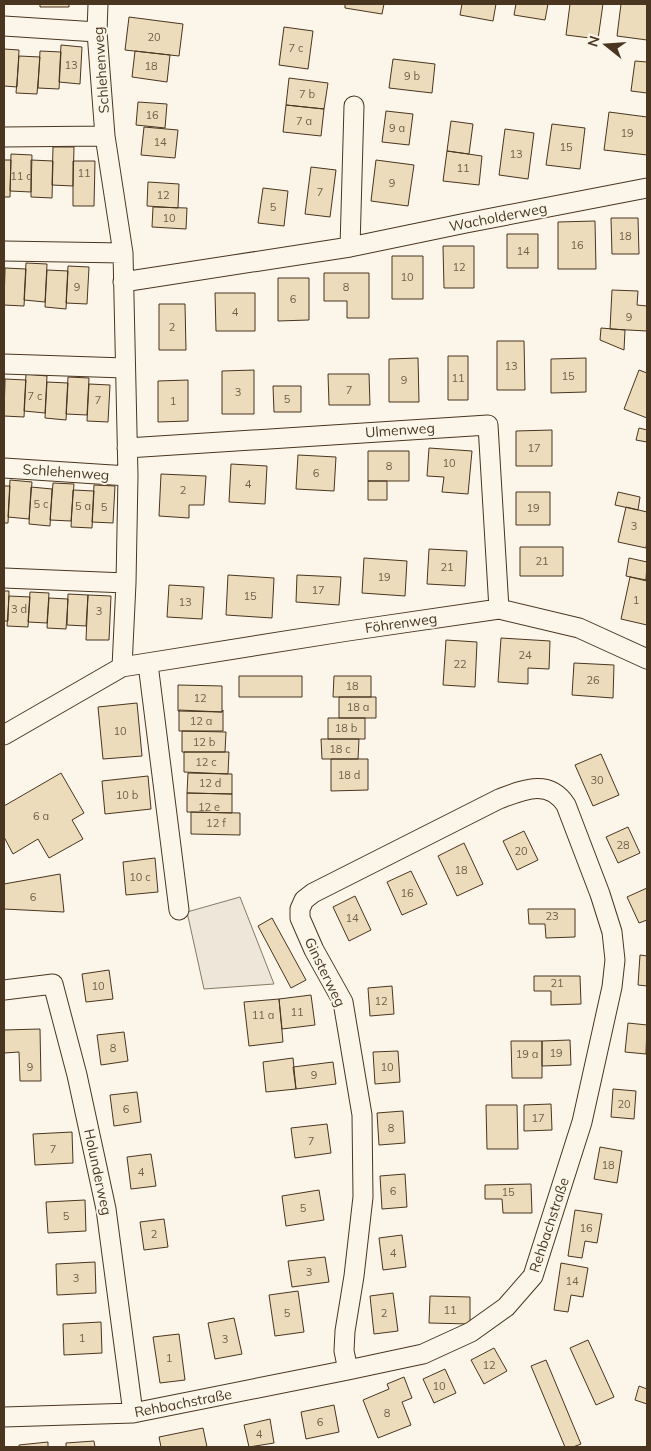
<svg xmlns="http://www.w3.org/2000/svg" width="651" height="1451" font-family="Mulish,sans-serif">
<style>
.green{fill:#ede6d9;stroke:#887966}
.building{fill:#ecdcbc;stroke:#4a3520}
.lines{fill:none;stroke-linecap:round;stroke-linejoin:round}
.minor-casing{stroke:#4a3520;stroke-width:21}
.minor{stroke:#fbf6e9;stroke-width:19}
.labels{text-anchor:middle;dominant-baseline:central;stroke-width:4;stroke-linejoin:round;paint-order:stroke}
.number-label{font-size:11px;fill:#725f47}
.street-label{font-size:14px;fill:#4a3520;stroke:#fbf6e9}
</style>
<rect width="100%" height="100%" fill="#fbf6e9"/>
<path class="green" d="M240 897 274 984 204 989 187 912Z"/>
<path class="building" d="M40 4H69V7H40Z
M345 4H384L382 14 345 8Z
M462 4H496L493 21 460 15Z
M516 4H548L545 20 514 15Z
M570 4H603L598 39 566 35Z
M621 4H647V40L617 36Z
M129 17 183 24 179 56 125 50Z
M284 27 313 31 308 69 279 65Z
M61 45 82 47 80 84 59 82Z
M4 49 19 50 17 87 4 86Z
M40 51 61 52 59 89 38 88Z
M135 51 170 55 167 82 132 77Z
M19 56 40 57 37 94 16 93Z
M393 59 435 64 432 93 389 88Z
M635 61 647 62V93L631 91Z
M289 78 328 83 324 109 286 105Z
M138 102 167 104 165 128 136 125Z
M286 105 324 109 321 136 283 132Z
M386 111 413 114 409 145 382 142Z
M609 112 647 117V155L604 150Z
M451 121 473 124 469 154 447 151Z
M552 124 585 128 580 169 546 165Z
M144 127 178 130 175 158 141 155Z
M505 129 534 133 528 179 499 175Z
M53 147H74L73 186 52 185Z
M447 151 482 156 479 185 443 181Z
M11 154 32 155 31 192 10 191Z
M4 160H11L10 197H4Z
M31 160 53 161 52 198 31 197Z
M376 160 414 165 408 206 371 201Z
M73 161H95L94 206H73Z
M311 167 336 170 330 217 305 214Z
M148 182 179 184 178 208 147 206Z
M263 188 288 191 284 226 258 223Z
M153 207 187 208 186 229 152 227Z
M611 218H638L639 254H612Z
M595 221 596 269H558V222Z
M507 234H538V268H507Z
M443 246H474V288H444Z
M392 256H423V299H392Z
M26 263 47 264 45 302 24 300Z
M68 266 89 267 87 304 66 303Z
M5 268 26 269 24 306 4 305Z
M47 270 68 271 66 309 45 307Z
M324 273H369V318H347V301H324Z
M278 278H309V320L278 321Z
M612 290 638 291 637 305 647 306V331L610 329Z
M215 293H255V331H216Z
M159 304H185L186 350H159Z
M601 328 625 330 624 350 600 340Z
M497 341H524L525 390H497Z
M448 356H468V400H448Z
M418 358 419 402H389V359Z
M586 358V392L551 393V359Z
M254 370V414H222V371Z
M639 370 647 373V418L624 409Z
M26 374 47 376 45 413 24 411Z
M328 374H369L370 405H329Z
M68 377 89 378 87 415 66 414Z
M5 379 26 380 24 417 4 416Z
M188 380V421L158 422V381Z
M47 382 68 383 66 420 45 418Z
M89 384 110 385 108 422 87 421Z
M273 386H301V412H274Z
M639 428 647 430V442L636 440Z
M552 430V466H516V431Z
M429 448 472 451 468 494 442 492 444 477 427 476Z
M368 451H409V481H368Z
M298 455 336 457 334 491 296 489Z
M231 464 267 466 265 504 229 502Z
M161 474 206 476 204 505H189V518L159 516Z
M10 480 32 482 29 519 8 517Z
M368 481H387V500H368Z
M53 483 74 484 71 521 50 520Z
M94 485 115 486 113 523 92 522Z
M4 486H10L8 523H4Z
M31 487 52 489 50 526 29 524Z
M73 490 94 491 92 528 71 527Z
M516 492H550V525H516Z
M618 492 640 497 638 510 615 505Z
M626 507 647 512V540L646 548 618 542Z
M520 547H563V576H520Z
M429 549 467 551 465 586 427 584Z
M364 558 407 561 405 596 362 593Z
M629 558 647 562 646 580 626 576Z
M228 575 274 578 272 618 226 615Z
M297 575 341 577 339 605 296 602Z
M630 577 647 581V625L621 619Z
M169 585 204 587 202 619 167 617Z
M4 591H9L8 621H4Z
M30 592 49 593 47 623 28 622Z
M68 594 88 595 86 626 67 625Z
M88 595 111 596 109 640H86Z
M9 596 30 597 28 627 7 626Z
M49 598 68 599 66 629 47 628Z
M501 638 550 641 549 669 528 668V684L498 682Z
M446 640 477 642 475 687 443 685Z
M574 663 614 665 613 698 572 695Z
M239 676H302V697H239Z
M334 676H371V697H333Z
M178 685 222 686V712L178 711Z
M339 697H376V718H339Z
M137 703 142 756 103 759 98 707Z
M179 710 222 712 223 710V731H179Z
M328 718H365V739H328Z
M182 731 226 732 225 752H182Z
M321 739H359L358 759H322Z
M184 752H229L228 774 184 772Z
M601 754 619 795 593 806 575 765Z
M331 759H368V790L331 791Z
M61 773 84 813 72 820 83 839 49 858 38 839 13 854 4 837V806Z
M188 773 232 774V794L187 793Z
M148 776 151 809 105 814 102 781Z
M187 793 232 794V813L187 812Z
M191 812 240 813V835L191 834Z
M628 827 640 853 618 863 606 837Z
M524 831 538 860 517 870 503 841Z
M464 843 483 884 457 896 438 856Z
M155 858 158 892 126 895 123 862Z
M411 871 427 904 402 915 387 882Z
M60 874 64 912 4 909V884Z
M647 888V920L639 923 627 897Z
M355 896 371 930 349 941 333 907Z
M528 909H575V937L546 938 545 924H529Z
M272 918 306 980 291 988 258 926Z
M640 955 647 956V986L638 985Z
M109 970 113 999 86 1002 82 974Z
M534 976H580L581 1004 551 1005V991H534Z
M392 986 394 1014 370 1016 368 988Z
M311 995 315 1025 282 1029 279 999Z
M279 999 283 1042 249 1046 244 1002Z
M628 1023 647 1025 646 1054 625 1052Z
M40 1029 41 1081H20L19 1052 4 1053V1030Z
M124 1032 128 1061 101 1065 97 1035Z
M570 1040 571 1065 542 1066V1041Z
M511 1041H542V1078H512Z
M398 1051 400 1082 375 1084 373 1052Z
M293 1058 296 1089 266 1092 263 1062Z
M333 1062 336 1084 296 1089 293 1067Z
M613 1089 636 1091 634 1119 611 1117Z
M137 1092 141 1122 114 1126 110 1095Z
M551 1104 552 1130 524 1131V1105Z
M486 1105H517L518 1149H487Z
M403 1111 405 1143 379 1145 377 1113Z
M327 1124 331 1153 295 1158 291 1128Z
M72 1132 73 1163 35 1165 33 1134Z
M600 1147 622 1151 617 1183 594 1179Z
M151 1154 156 1186 131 1189 127 1157Z
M405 1174 407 1207 382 1209 380 1176Z
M531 1184 532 1213H503L502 1199H485V1185Z
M319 1190 324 1220 286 1226 282 1196Z
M85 1200 86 1231 48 1233 46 1202Z
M575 1210 602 1214 597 1243 585 1241 582 1258 568 1256Z
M164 1219 168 1247 144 1250 140 1222Z
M402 1235 406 1267 383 1270 379 1238Z
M325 1257 329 1282 292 1287 288 1261Z
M95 1262 96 1293 57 1295 56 1264Z
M561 1263 588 1268 583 1297 571 1295 568 1312 554 1310Z
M298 1291 304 1332 275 1336 269 1295Z
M393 1293 398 1331 374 1334 370 1296Z
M430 1296 470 1297V1324L429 1323Z
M234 1318 242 1354 215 1359 208 1323Z
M101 1322 102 1353 64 1355 63 1324Z
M179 1334 185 1380 160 1383 153 1337Z
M588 1340 614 1397 596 1405 570 1348Z
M494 1348 507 1371 484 1384 471 1360Z
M546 1360 581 1444 573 1447H565L531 1366Z
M445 1369 456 1393 434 1403 423 1379Z
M404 1377 412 1398 402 1402 411 1425 378 1438 363 1400 389 1389 387 1384Z
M639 1386 647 1389V1404L635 1400Z
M334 1405 339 1432 306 1439 301 1412Z
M270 1419 274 1443 249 1447 244 1425Z
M203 1428 207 1447H161L159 1437Z
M94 1441 95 1447H66V1443Z
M48 1442V1447H19V1445Z"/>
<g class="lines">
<defs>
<path id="minor" d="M98 4 97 32 105 136 123 253 128 476 126 583 122 667
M4 26 97 32
M4 137 105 136
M350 247 354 106
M4 251 123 253
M123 282 350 247 466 223 647 188
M4 364 125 368
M127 448 488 425 499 609
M4 468 128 476
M4 578 126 583
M148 664 179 910
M4 735 122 667 348 631 499 609 579 628 647 659
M4 990 53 984 77 1075 106 1209 133 1413
M4 1417 133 1413 348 1370 423 1354 471 1332 506 1307 533 1276 582 1122 612 987 615 960 612 932 600 894 566 805C549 778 523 790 499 799L313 893 304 900 300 909V918L314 950 343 1002 362 1115 363 1197 354 1276 345 1331 344 1351 348 1370"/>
</defs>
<use href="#minor" class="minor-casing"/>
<use href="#minor" class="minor"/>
</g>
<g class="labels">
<g class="number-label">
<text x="154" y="37">20</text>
<text x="296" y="48">7 c</text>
<text x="71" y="65">13</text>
<text x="151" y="66">18</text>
<text x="412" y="76">9 b</text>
<text x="307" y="94">7 b</text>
<text x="152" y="115">16</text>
<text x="304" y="121">7 a</text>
<text x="397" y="128">9 a</text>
<text x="627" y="133">19</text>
<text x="160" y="142">14</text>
<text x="566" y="147">15</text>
<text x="516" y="154">13</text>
<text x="463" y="168">11</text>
<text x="84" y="173">11</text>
<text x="21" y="176">11 c</text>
<text x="392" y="183">9</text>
<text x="320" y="192">7</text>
<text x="163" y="195">12</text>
<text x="273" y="207">5</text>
<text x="169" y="218">10</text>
<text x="625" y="236">18</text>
<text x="577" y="245">16</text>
<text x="523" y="251">14</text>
<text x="459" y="267">12</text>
<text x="407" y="277">10</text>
<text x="77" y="287">9</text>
<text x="346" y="287">8</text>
<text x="293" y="299">6</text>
<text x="235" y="312">4</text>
<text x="629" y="317">9</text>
<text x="172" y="327">2</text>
<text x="511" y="366">13</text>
<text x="568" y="376">15</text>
<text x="458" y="378">11</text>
<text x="404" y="380">9</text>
<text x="349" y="390">7</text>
<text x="238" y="392">3</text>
<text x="35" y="396">7 c</text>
<text x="287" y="399">5</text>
<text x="98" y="400">7</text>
<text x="173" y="401">1</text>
<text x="534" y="448">17</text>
<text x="449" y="463">10</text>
<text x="389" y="466">8</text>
<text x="316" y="473">6</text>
<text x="248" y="484">4</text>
<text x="183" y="490">2</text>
<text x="41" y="504">5 c</text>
<text x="83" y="506">5 a</text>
<text x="104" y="507">5</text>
<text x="533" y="508">19</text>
<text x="634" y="526">3</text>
<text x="542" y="561">21</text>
<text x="447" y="567">21</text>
<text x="384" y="577">19</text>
<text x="318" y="590">17</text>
<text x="250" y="596">15</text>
<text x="636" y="600">1</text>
<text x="185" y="602">13</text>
<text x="19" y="609">3 d</text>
<text x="99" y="611">3</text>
<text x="525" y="655">24</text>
<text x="460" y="664">22</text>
<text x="593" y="680">26</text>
<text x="352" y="686">18</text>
<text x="200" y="698">12</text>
<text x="358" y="707">18 a</text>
<text x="201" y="721">12 a</text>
<text x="346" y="728">18 b</text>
<text x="120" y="731">10</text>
<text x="204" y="742">12 b</text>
<text x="340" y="749">18 c</text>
<text x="206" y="762">12 c</text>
<text x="349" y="775">18 d</text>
<text x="597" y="780">30</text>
<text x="210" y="783">12 d</text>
<text x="127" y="795">10 b</text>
<text x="209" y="807">12 e</text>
<text x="41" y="816">6 a</text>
<text x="216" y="823">12 f</text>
<text x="623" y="845">28</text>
<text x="521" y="851">20</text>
<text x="461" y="870">18</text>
<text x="140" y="877">10 c</text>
<text x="407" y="893">16</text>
<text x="33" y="897">6</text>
<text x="552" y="916">23</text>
<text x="352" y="918">14</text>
<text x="557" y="983">21</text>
<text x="98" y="986">10</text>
<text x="381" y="1001">12</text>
<text x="297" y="1012">11</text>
<text x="263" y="1015">11 a</text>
<text x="113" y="1048">8</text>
<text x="556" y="1053">19</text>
<text x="527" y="1054">19 a</text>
<text x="30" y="1067">9</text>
<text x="387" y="1067">10</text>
<text x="314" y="1075">9</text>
<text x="624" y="1104">20</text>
<text x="126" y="1109">6</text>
<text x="538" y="1118">17</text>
<text x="391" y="1128">8</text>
<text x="311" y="1141">7</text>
<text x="53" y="1149">7</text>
<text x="608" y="1165">18</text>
<text x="141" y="1172">4</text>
<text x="393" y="1191">6</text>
<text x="508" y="1192">15</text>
<text x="303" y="1208">5</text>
<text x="66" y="1216">5</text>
<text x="586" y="1228">16</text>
<text x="154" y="1234">2</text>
<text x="393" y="1253">4</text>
<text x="309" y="1272">3</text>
<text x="76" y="1278">3</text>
<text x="572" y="1281">14</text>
<text x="450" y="1310">11</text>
<text x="287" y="1313">5</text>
<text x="384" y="1313">2</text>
<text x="82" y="1338">1</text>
<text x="225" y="1339">3</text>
<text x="169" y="1358">1</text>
<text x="489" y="1365">12</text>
<text x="439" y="1386">10</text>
<text x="387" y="1413">8</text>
<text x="320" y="1422">6</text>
<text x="259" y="1434">4</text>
</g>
<g class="street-label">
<text transform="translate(101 70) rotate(-94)">Schlehenweg</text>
<text transform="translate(498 217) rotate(-11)">Wacholderweg</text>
<text transform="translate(400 430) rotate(-4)">Ulmenweg</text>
<text transform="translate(66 472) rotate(4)">Schlehenweg</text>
<text transform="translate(401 623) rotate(-8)">Föhrenweg</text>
<text transform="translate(325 972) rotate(64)">Ginsterweg</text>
<text transform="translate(98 1172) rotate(78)">Holunderweg</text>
<text transform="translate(549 1225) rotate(-72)">Rehbachstraße</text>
<text transform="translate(183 1403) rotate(-11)">Rehbachstraße</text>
</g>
</g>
<rect width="651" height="1451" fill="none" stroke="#4a3520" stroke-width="10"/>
<g transform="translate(606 45) rotate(287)" stroke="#fbf6e9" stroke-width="4" paint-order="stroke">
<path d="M0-4L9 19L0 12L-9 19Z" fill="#4a3520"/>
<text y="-8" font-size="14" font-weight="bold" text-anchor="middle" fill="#4a3520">N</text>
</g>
</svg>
